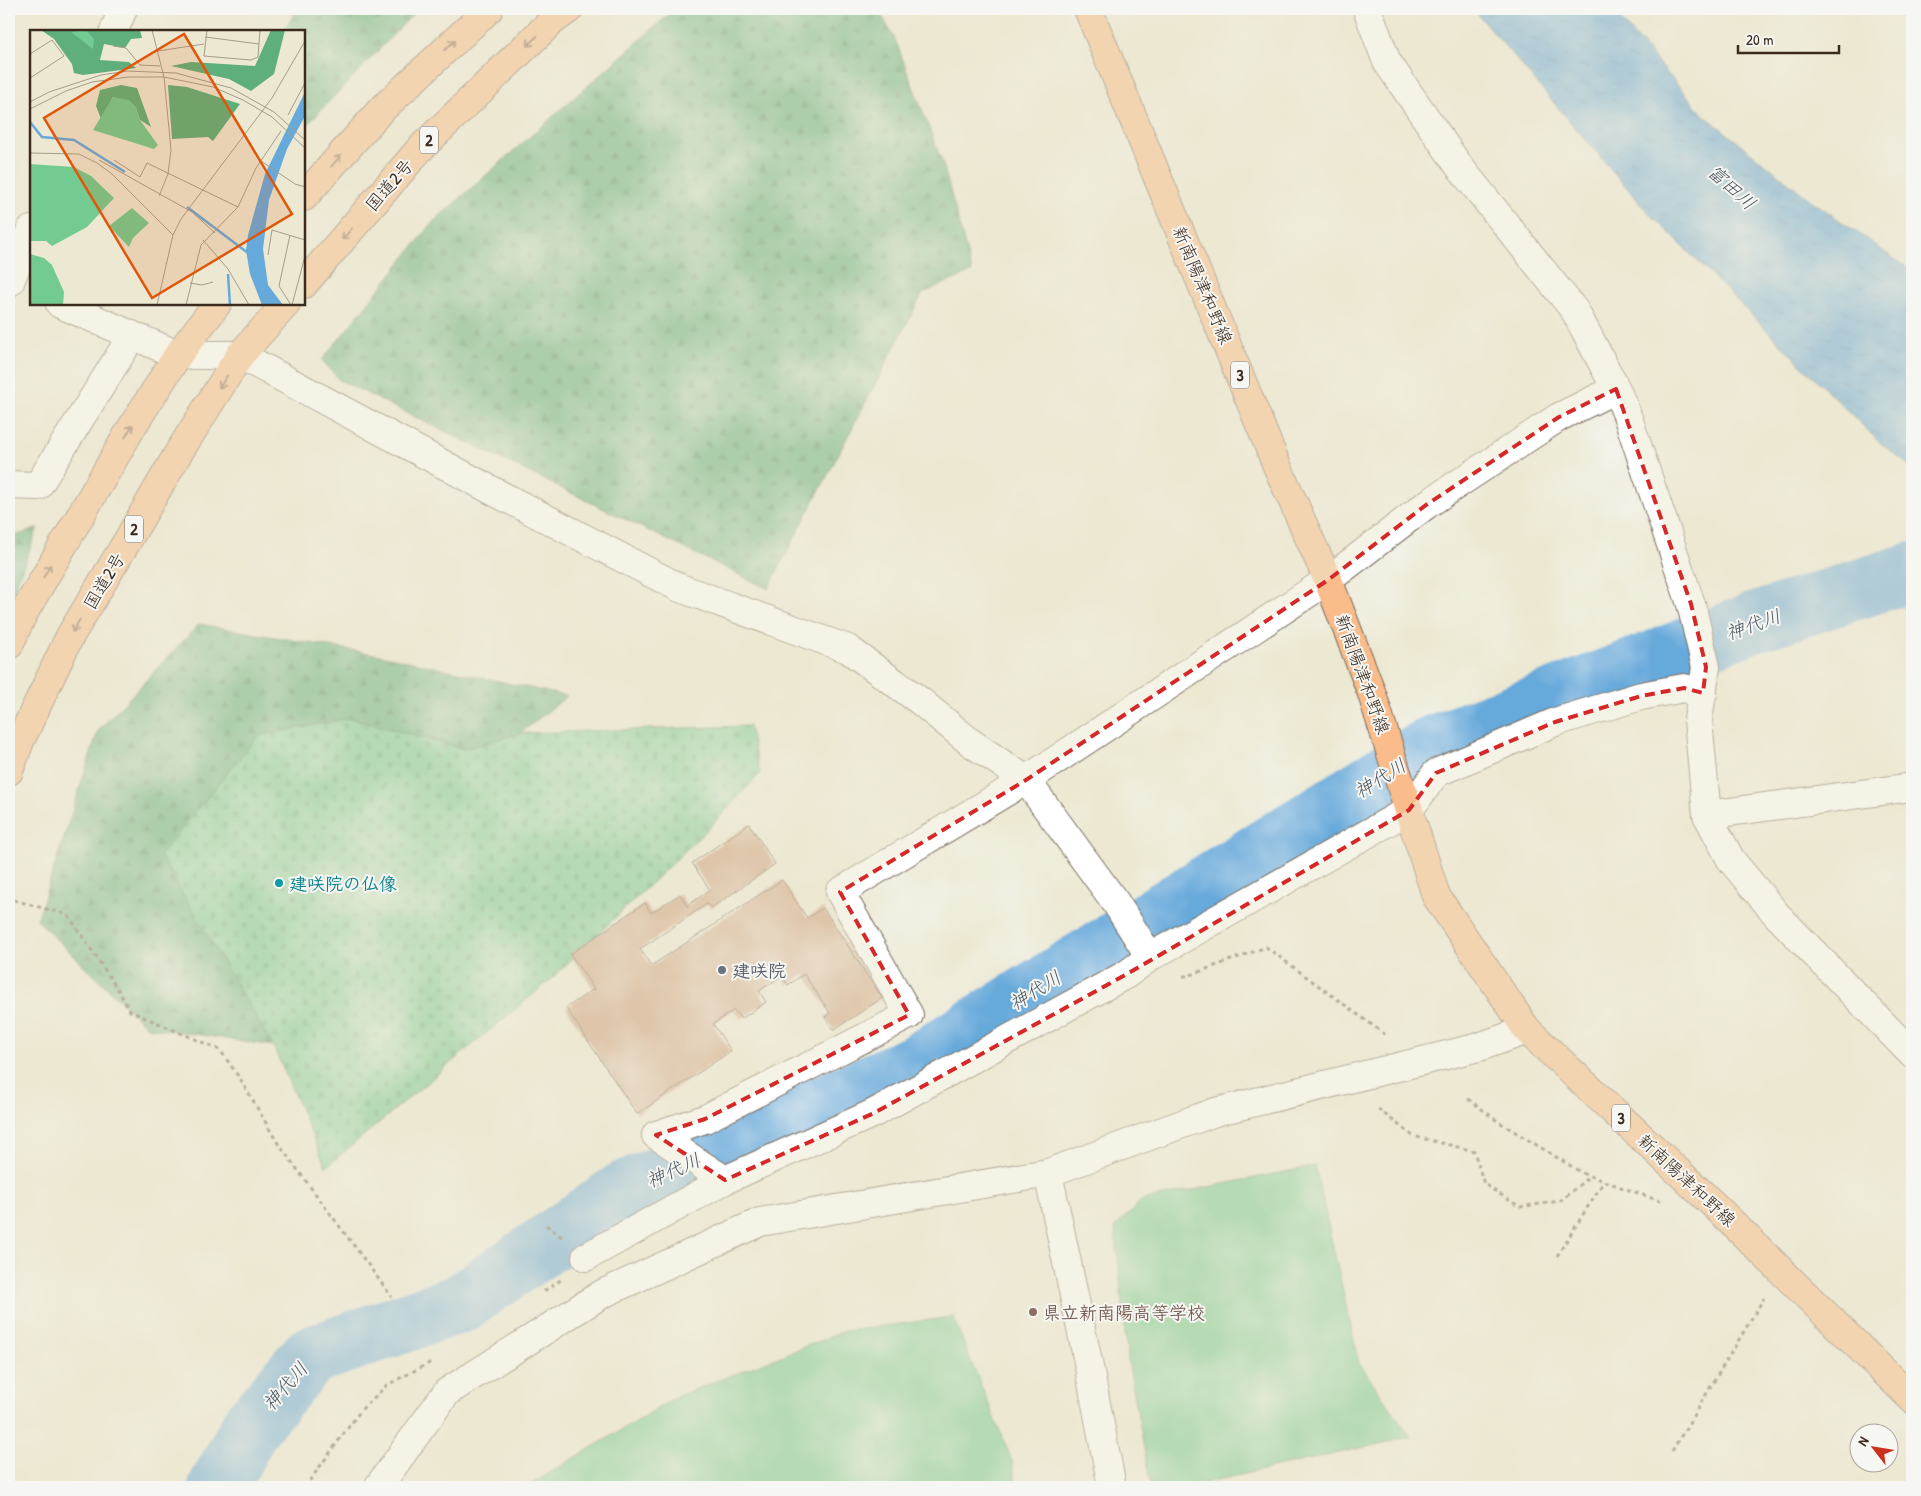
<svg xmlns="http://www.w3.org/2000/svg" width="1921" height="1496" font-family="'Patrick Hand','Klee One',sans-serif">
<style>
.forest{fill:url(#forest-firs);stroke:#4c6c4c}
.cemetery{fill:url(#cemetery-stones);stroke:#577a58}
.pitch{fill:#73cb91;stroke:#577a58}
.water{fill:url(#water-ripples);stroke:#506a7c}
.lines{fill:none;stroke-linecap:round;stroke-linejoin:round}
.river{stroke:#66a9db;stroke-width:60}
.building{fill:#ce9d7b}
.minor-casing{stroke:#796c5d;stroke-width:30}
.major-casing{stroke:#796c5d;stroke-width:30}
.highway-casing{stroke:#796c5d;stroke-width:30}
.path{stroke:#796c5d;stroke-width:3;stroke-dasharray:4 4;stroke-linecap:butt}
.minor{stroke:#fff;stroke-width:28}
.major{stroke:#fabc8b;stroke-width:28}
.highway{stroke:#fabc8b;stroke-width:28}
.oneway{stroke:#916c4f}
.marked{fill:none;stroke:#d62828;stroke-width:4;stroke-dasharray:10 6;stroke-linejoin:round}
.culture-dot{fill:#0f9aa8;stroke:#f6f6f2;stroke-width:2}
.worship-dot{fill:#6b7280;stroke:#f6f6f2;stroke-width:2}
.education-dot{fill:#8d6e63;stroke:#f6f6f2;stroke-width:2}
.labels{text-anchor:middle;dominant-baseline:central;stroke-width:4;stroke-linejoin:round;paint-order:stroke}
.shield{fill:#f6f6f2;stroke:#73675e;stroke-width:1}
.shield-label{font-size:16px;font-weight:bold;fill:#3b2a1e}
.street-label{font-size:18px;fill:#3b2a1e;stroke:#f6f6f2}
.culture-label{font-size:18px;font-weight:bold;fill:#0d838f;stroke:#f6f6f2;text-anchor:start}
.worship-label{font-size:18px;font-weight:bold;fill:#5b616d;stroke:#f6f6f2;text-anchor:start}
.education-label{font-size:18px;font-weight:bold;fill:#785e54;stroke:#f6f6f2;text-anchor:start}
.water-label{font-size:19px;font-style:italic;fill:#4a5660;stroke:#f6f6f2}
.inset-river{fill:none;stroke:#66a9db;stroke-width:2.5}
.inset-road{fill:none;stroke:#a59c89;stroke-width:1}
.view{fill:#df570d;fill-opacity:0.15;stroke:#df570d;stroke-width:2.5}
.inset-edge{fill:none;stroke:#3b2a1e;stroke-width:2.5}
</style>
<defs>
<pattern id="forest-firs" width="22" height="20" patternUnits="userSpaceOnUse" patternTransform="scale(1.25)"><rect width="22" height="20" fill="#5eaf7b"/><path d="M5 1l3.5 6h-7zM16 11l3.5 6h-7z" fill="#4f8f64"/></pattern>
<pattern id="cemetery-stones" width="16" height="16" patternUnits="userSpaceOnUse" patternTransform="scale(1.25)"><rect width="16" height="16" fill="#73cb91"/><path d="M2 7V4a2 2 0 0 1 4 0v3zM10 15v-3a2 2 0 0 1 4 0v3z" fill="#64ae7d"/></pattern>
<pattern id="water-ripples" width="26" height="14" patternUnits="userSpaceOnUse" patternTransform="scale(1.25)"><rect width="26" height="14" fill="#66a9db"/><path d="M2 4q2-2 4 0t4 0M15 11q2-2 4 0t4 0" fill="none" stroke="#558ab1"/></pattern>
</defs>
<rect width="100%" height="100%" fill="#f6f6f2"/>
<filter id="ink" filterUnits="userSpaceOnUse"><feTurbulence type="fractalNoise" baseFrequency=".02" numOctaves="2"/><feDisplacementMap in="SourceGraphic" scale="10" xChannelSelector="R" yChannelSelector="G"/><feConvolveMatrix kernelMatrix="1 2 1 2 8 2 1 2 1" color-interpolation-filters="sRGB"/></filter>
<filter id="wash" filterUnits="userSpaceOnUse"><feTurbulence type="fractalNoise" baseFrequency=".0096" numOctaves="4" result="noise"/><feDisplacementMap in="SourceGraphic" scale="20" xChannelSelector="R" yChannelSelector="G"/><feGaussianBlur stdDeviation="1.12" result="paint"/><feColorMatrix in="noise" values="0 0 0 0 0 0 0 0 0 0 0 0 0 0 0 0 0 1.4 0 .05"/><feComposite in="paint" operator="in"/></filter>
<g filter="url(#wash)">
<rect width="100%" height="100%" fill="#ece8d1"/>
<path class="forest" d="M298 9H418L304 128V31H283Z
M675 9H878L894 37 943 164 972 272 923 293 768 589 339 380 322 360 434 221Z
M38 528 9 605V538Z
M199 624 380 655 567 696 521 733 464 749 350 718 258 736 160 855 273 1046 147 1027 37 920 98 731Z"/>
<path class="cemetery" d="M350 718 463 749 521 733 749 726 760 774 709 828 548 982 326 1167 273 1046 160 855 258 736Z"/>
<path class="pitch" d="M1315 1166 1359 1363 1411 1437 1186 1487H1151L1127 1355 1115 1227 1142 1200Z
M953 1317 1012 1461 1017 1487H526L678 1396 845 1331Z"/>
<path class="water" d="M1473 9H1611L1704 115 1808 198 1912 271V468L1878 441 1647 211Z"/>
<g class="lines">
<path class="river" d="M218 1487 252 1424 310 1356 461 1303 624 1191 916 1064 1433 745 1749 624 1912 572"/>
</g>
<g id="blocks">
<path class="building" d="M749 824 775 864 711 908 707 904 640 949 651 966 782 880 807 918 823 908 882 998 833 1030 825 1017 830 1013 804 974 788 985 782 976 759 991 766 1002 741 1019 734 1010 713 1024 731 1051 637 1114 566 1008 594 989 570 954 645 903 651 913 680 894 687 906 710 890 692 863Z"/>
</g>
</g>
<g filter="url(#ink)">
<use href="#blocks" fill-opacity="0" stroke="#796c5d" stroke-width="1"/>
<g class="lines">
<defs>
<path id="minor" d="M1367 9 1387 62 1459 166 1575 311 1616 389 1627 415 1691 604 1706 667 1698 720 1707 815 1731 860 1777 915 1912 1054
M114 31 123 9
M10 282 31 230
M60 304 178 355H240L493 491 680 588 848 649 920 701 970 742 1026 780 1116 903 1150 957
M9 485 38 486 132 336
M1707 815 1912 787
M656 1135 705 1119 909 1015 840 892 1026 780 1328 580 1426 505 1559 417 1616 389
M656 1135 725 1180
M1048 1173 1087 1357 1112 1487
M586 1257 725 1180 874 1113 1127 974 1150 957 1409 810 1436 773 1555 722 1641 696 1684 688 1703 693
M378 1487 447 1392 602 1294 760 1222 1048 1173 1215 1112 1479 1047 1527 1030"/>
<path id="major" d="M1088 9 1277 466 1328 580 1371 691 1436 896 1527 1030 1715 1206 1912 1399"/>
<path id="highway" d="M304 197 380 111 489 9
M304 284 419 150 551 22 569 9
M9 645 22 616 135 422 178 355 217 304
M9 771 20 741 70 636 126 543 179 452 240 355 286 304"/>
</defs>
<use href="#minor" class="minor-casing"/>
<use href="#major" class="major-casing"/>
<use href="#highway" class="highway-casing"/>
<path class="path" d="M14 900 68 915 117 988 130 1011 220 1050 241 1080 277 1142 392 1297
M1183 976H1188L1266 947 1387 1036
M1468 1099 1499 1122 1584 1174 1663 1202
M1378 1109 1413 1136 1474 1151 1484 1184 1520 1207 1560 1201 1590 1176
M546 1225 563 1238
M1557 1256 1604 1181
M544 1291 564 1278
M1672 1451 1764 1298
M305 1487 361 1410 387 1385 433 1361"/>
<use href="#minor" class="minor"/>
<use href="#major" class="major"/>
<use href="#highway" class="highway"/>
</g>
<defs><path id="oneway-shaft" d="M-6 0H5M1.5-3L5.5 0L1.5 3" fill="none" stroke-width="1.6" stroke-linecap="round" stroke-linejoin="round" transform="scale(1.25)"/></defs>
<g class="oneway">
<use href="#oneway-shaft" transform="translate(532 41) rotate(136)"/>
<use href="#oneway-shaft" transform="translate(450 45) rotate(-43)"/>
<use href="#oneway-shaft" transform="translate(336 161) rotate(-49)"/>
<use href="#oneway-shaft" transform="translate(347 234) rotate(131)"/>
<use href="#oneway-shaft" transform="translate(223 382) rotate(122)"/>
<use href="#oneway-shaft" transform="translate(129 431) rotate(-59)"/>
<use href="#oneway-shaft" transform="translate(47 571) rotate(-60)"/>
<use href="#oneway-shaft" transform="translate(76 626) rotate(121)"/>
</g>
</g>
<path d="M0 0H1921V1496H0ZM1616 389 1691 604 1706 667 1703 693 1684 688 1641 696 1555 722 1436 773 1409 810 1127 974 874 1113 725 1180 656 1135 705 1119 909 1015 840 892 1026 780 1328 580 1426 505 1559 417Z" fill="#ece8d1" fill-opacity=".55" fill-rule="evenodd"/>
<path class="marked" d="M1616 389 1691 604 1706 667 1703 693 1684 688 1641 696 1555 722 1436 773 1409 810 1127 974 874 1113 725 1180 656 1135 705 1119 909 1015 840 892 1026 780 1328 580 1426 505 1559 417Z"/>
<circle class="culture-dot" cx="279" cy="883" r="5"/>
<circle class="worship-dot" cx="722" cy="970" r="5"/>
<circle class="education-dot" cx="1033" cy="1312" r="5"/>
<g class="labels">
<g class="shield">
<rect x="420" y="126.5" width="18" height="27" rx="4"/>
<rect x="1231" y="361.5" width="18" height="27" rx="4"/>
<rect x="125" y="515.5" width="18" height="27" rx="4"/>
<rect x="1612" y="1104.5" width="18" height="27" rx="4"/>
</g>
<g class="shield-label">
<text x="429" y="140">2</text>
<text x="1240" y="375">3</text>
<text x="134" y="529">2</text>
<text x="1621" y="1118">3</text>
</g>
<g class="street-label">
<text transform="translate(389 185) rotate(-49)">国道2号</text>
<text transform="translate(1203 285) rotate(67)">新南陽津和野線</text>
<text transform="translate(104 581) rotate(-59)">国道2号</text>
<text transform="translate(1363 674) rotate(70)">新南陽津和野線</text>
<text transform="translate(1687 1180) rotate(43)">新南陽津和野線</text>
</g>
<g class="culture-label">
<text x="289" y="883">建咲院の仏像</text>
</g>
<g class="worship-label">
<text x="732" y="970">建咲院</text>
</g>
<g class="education-label">
<text x="1043" y="1312">県立新南陽高等学校</text>
</g>
<g class="water-label">
<text transform="translate(1732 187) rotate(42)">富田川</text>
<text transform="translate(1753 624) rotate(-19)">神代川</text>
<text transform="translate(1380 778) rotate(-32)">神代川</text>
<text transform="translate(1035 990) rotate(-32)">神代川</text>
<text transform="translate(673 1170) rotate(-24)">神代川</text>
<text transform="translate(285 1386) rotate(-49)">神代川</text>
</g>
</g>
<g transform="translate(30 30)">
<rect width="275" height="275" fill="#ece8d1"/>
<path d="M11 0H110L112 8 101 9 95 18 74 14 70 30 99 32 106 38 53 45 44 43 42 34 24 9ZM241 0H255L244 44 221 61 199 49 141 36 161 32 225 36ZM91 55 107 58 121 97 110 90 106 78 83 67 71 89 66 76 70 60ZM138 55 157 57 210 74 183 111 178 107 142 109Z" fill="#5eaf7b"/>
<path d="M56 0 64 9 63 19 41 2ZM83 67 99 70 106 77 110 90 128 115 124 119 63 100Z" fill="#73cb91"/>
<path d="M0 224 14 228 22 235 34 262 33 275H0Z" fill="#73cb91"/>
<path d="M0 134 44 137 61 146 84 168 57 197 22 216 16 211H0ZM102 178 119 193 103 208 99 217 79 196Z" fill="#73cb91"/>
<path d="M275 62V86L257 119 239 170 233 219 238 255 253 275H232L220 244 216 220 218 205 235 144Z" fill="#66a9db"/>
<path class="inset-river" d="M0 92 12 107 44 110 95 142M157 177 222 226M198 244 200 275"/>
<path class="inset-road" d="M122 0 134 47 141 120 138 144 129 166M177 0 174 26 221 30 228 27 230 0M175 7 229 14M83 16 96 18 110 35 130 36M128 21 174 14M0 24 22 10 34 26 0 48M0 72 19 62 71 45 97 41 146 43 201 58 244 82 275 110M0 79 36 61 62 52 98 47H134L183 57 213 70 242 87 275 118M258 85 275 53M0 123 49 124 67 133 82 144 143 205M69 130 162 182 185 203M84 130 110 147 117 133 208 177M231 131 265 154 275 157M260 205 249 256 261 275M173 210 198 239 219 275M238 225 242 200 275 210M160 253 172 255 183 252M127 275 143 205 151 189 242 68 275 11M156 275 171 215 208 177 226 138 251 101M262 275 275 226"/>
<path class="view" d="M154 4 262 184 122 268 14 88Z"/>
<rect width="275" height="275" class="inset-edge"/>
</g>
<rect width="1921" height="1496" fill="none" stroke="#f6f6f2" stroke-width="30"/>
<g transform="translate(1874 1448) rotate(301)"><circle r="24" fill="#f6f6f2" stroke="#aba49d"/>
<path d="M0-4L9 19L0 12L-9 19Z" fill="#c8321e"/>
<text y="-8" font-size="14" font-weight="bold" text-anchor="middle" fill="#3b2a1e">N</text>
</g>
<path d="M1738 45v8h101v-8" fill="none" stroke="#3b2a1e" stroke-width="2.5"/>
<text x="1746" y="45" font-size="15" fill="#3b2a1e" stroke="#f6f6f2" stroke-width="4" paint-order="stroke">20 m</text>
</svg>
